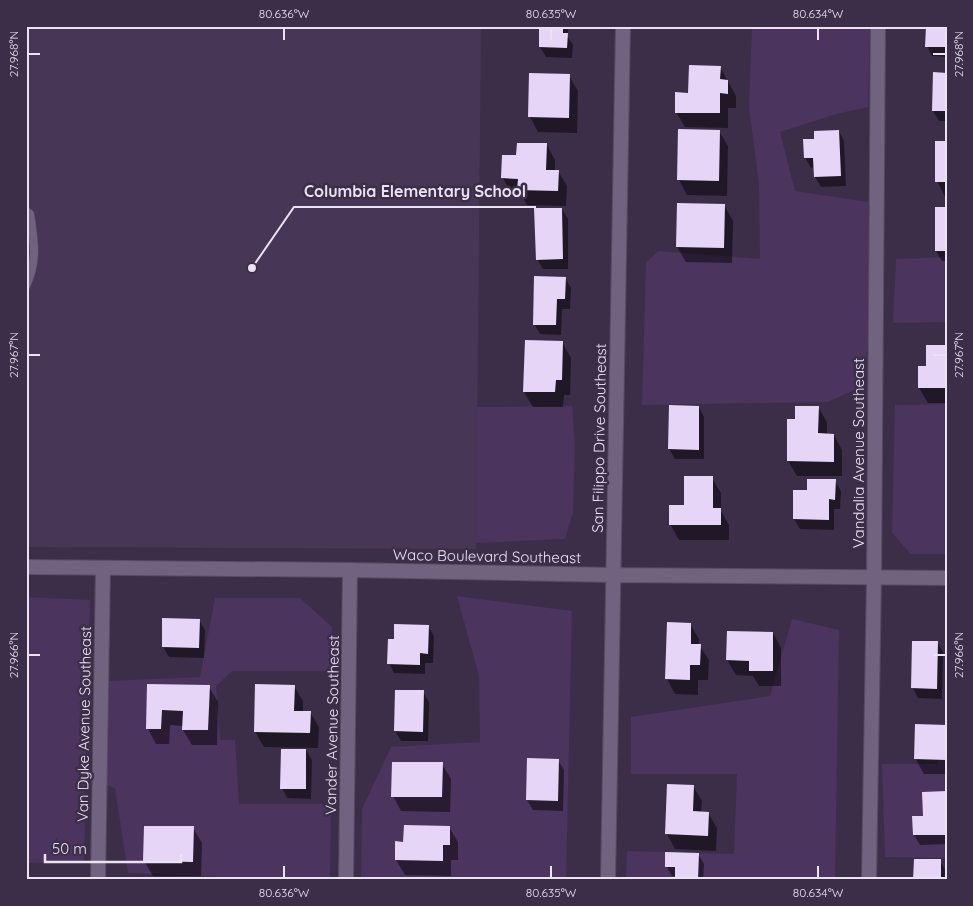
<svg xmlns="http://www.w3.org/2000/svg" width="973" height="906" font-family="Quicksand,sans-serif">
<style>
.built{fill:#483657}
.green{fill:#4b345e}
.shadow{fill:#0007}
.building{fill:#e7d5f7}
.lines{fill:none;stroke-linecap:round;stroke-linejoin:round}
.service-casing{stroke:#574b62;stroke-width:9}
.minor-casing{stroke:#574b62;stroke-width:16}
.tertiary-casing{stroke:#574b62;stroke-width:16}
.service{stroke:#716280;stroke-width:8}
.minor{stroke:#716280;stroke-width:14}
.tertiary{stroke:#716280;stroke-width:14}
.ticks{fill:none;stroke:#ebe2f4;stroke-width:2}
.labels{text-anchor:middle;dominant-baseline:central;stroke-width:5;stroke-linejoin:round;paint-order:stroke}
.street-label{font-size:15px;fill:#ebe2f4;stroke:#3c2e49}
.leader{fill:none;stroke:#ebe2f4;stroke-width:2}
.callout-dot{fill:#ebe2f4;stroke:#3c2e49;stroke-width:2}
.callout-label{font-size:16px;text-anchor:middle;font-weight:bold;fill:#ebe2f4;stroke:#3c2e49;stroke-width:5;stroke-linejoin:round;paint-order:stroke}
.neatline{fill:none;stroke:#ebe2f4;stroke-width:2}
.ticks-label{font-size:12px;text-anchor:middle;fill:#ebe2f4}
</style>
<rect width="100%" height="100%" fill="#3c2e49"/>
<path class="built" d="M26 26H481L476 549 26 547Z"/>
<path class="green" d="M752 26H870L868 107 836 114 780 132 795 191 868 202V341L863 386 828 402 642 405 646 263 658 251 760 259 759 184 749 107Z
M947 257V322L893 323 896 259Z
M947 404V554H911L892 533 895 405Z
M572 406 575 445 573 512 565 539 476 543 477 407Z
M457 596 572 611 566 880H361L362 809 391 747 480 742 479 676Z
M26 597 90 600 84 861 26 863Z
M215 598H300L332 627V671H232L216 686 220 740H235L239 804H331L330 880H222L221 877 128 873 115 788 105 785 109 681 200 677Z
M792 619 839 630 835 880H626L627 851 734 854 737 774H631V717L770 696Z
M947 716V858L885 857 882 764H937Z"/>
<path class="shadow" d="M541 26H568V37L573 45 572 58 546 57 540 47Z
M947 26V57L932 56 927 46Z
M720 67 736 96V108H728V128L685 127 676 112 690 94Z
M947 74V121H939L933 111Z
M569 76 578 91 577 133 538 132 530 117Z
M679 130 719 131 728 146 727 196 687 195 679 180Z
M839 131 844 141 846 186 821 187 815 177V167L811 168 805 158 815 140Z
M947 142V197H945L937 181Z
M547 145 555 160V171H558L567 186 566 206 527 205 521 194 511 193 503 178Z
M724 205 733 221 732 263 686 262 677 247Z
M947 208V261H942L936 251Z
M562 209 568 219V269H543L537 259Z
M565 278 571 288 570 309H562L561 335 540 334 534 324Z
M562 342 571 358 570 395H564L563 407H533L524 392Z
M947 346V403H928L919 388 927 367Z
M699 407 704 417V459H675L669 449Z
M818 407 827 422V435H834L842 450V476H797L788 461 796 420Z
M712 478 721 493V511L729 525V540H679L670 524Z
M835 481 841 491 840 509H834V530L800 529 794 519 808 492Z
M164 620H199L205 630 204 658 169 657 163 647Z
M690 624 699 639V645L709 660 708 680H698V695L675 694 667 679Z
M428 626 434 636 433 663H425V674L394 673 389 663 395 640Z
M773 633 781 648V686H759L753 676 736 675 727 660Z
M937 642 943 652 942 699 918 698 913 688Z
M149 685 209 687 218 702 217 745H192L183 730V726L170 725 169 744H156L148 729Z
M294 686 303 701V712H310L319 727 318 748 264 747 255 732Z
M423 692 429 702 428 741H401L395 731Z
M947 726V774H924L915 758Z
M306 750 312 760 311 799 287 798 282 788Z
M528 759 558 760 564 770 563 811 533 810 527 800Z
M442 764 451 779 450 812 401 811 393 796Z
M668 785 693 786 702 801 701 813H708L717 828 716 851 675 849 667 834Z
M947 792V844L920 845 914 835 924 817Z
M449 827 458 842V860H451V876L405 875 396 860 405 843Z
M193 828 202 843 201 876H153L144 861Z
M698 854 704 864 703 880H676V876H672L666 866Z
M940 861 946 871V879L914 880Z"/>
<path class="building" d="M539 26H563V33H568L567 48 539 47Z
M926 26H947V47H925Z
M689 65 721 66 720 79 728 80V94L720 93V113H675V92L688 93Z
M933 72 947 73V111H932Z
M529 73 570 74 569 118 528 117Z
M678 129 720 130 719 181 677 180Z
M839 130 841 176 814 177 813 158H804L803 139H814V131Z
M935 141H947V182H935Z
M517 143H547L546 170H559L558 191 517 190 518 179 501 178 502 155H516Z
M677 203 725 204 724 248 676 247Z
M935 207H947V251H935Z
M534 208H562L563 259 536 260Z
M534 276 566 277 565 299H557L556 325H533Z
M525 340 563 341 562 380H556L555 392H523Z
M926 345H947V388H918V366H926Z
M669 405 699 406V450L668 449Z
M795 406H819L818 433 834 434V462L787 461V419H795Z
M684 476H713V508H721V525H669V505H684Z
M807 479H836L835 500 829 499V520L793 519V490H807Z
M162 618 200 619 199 648 162 647Z
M667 622 691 623V644H701L700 665H690V680L665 679Z
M394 624 429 625 428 654 420 653V665L387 664 388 639H394Z
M727 631 773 632V671H749V661L726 660Z
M912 641H938L937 689 911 688Z
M147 684 210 685 208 730H182L183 711 162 710 161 729H146Z
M255 684 295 685 294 711H311L310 733 254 732Z
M395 690H424L423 732 394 731Z
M915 724 947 725V760L914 759Z
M281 749H306V789H280Z
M527 758 559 759 558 801 526 800Z
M392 762H443L442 797H391Z
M667 784 694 785 693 811 709 812 708 836 665 834Z
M947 791V835H913L912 816H923L922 792Z
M404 825 450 826V845H443V861L395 860V841L403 842Z
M144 826H194L193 862 143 861Z
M665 852 699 853 698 880H675V867H665Z
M914 859H941V877H947V880H913Z"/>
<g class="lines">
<defs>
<path id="service" d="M26 211 30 214C34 241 38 260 26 286"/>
<path id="minor" d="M98 880 103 569
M346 880 350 570
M869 880 874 576 878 26"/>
<path id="tertiary" d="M26 567 350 570 612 575 947 578
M608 880 623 26"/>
</defs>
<use href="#service" class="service-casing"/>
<use href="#minor" class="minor-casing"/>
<use href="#tertiary" class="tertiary-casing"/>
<use href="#service" class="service"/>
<use href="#minor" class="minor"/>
<use href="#tertiary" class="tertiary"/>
</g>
<path class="ticks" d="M284 28V40M551 28V40M818 28V40M28 54H40M933 54H946M28 355H40M933 355H946M28 655H40M933 655H946M284 866V878M551 866V878M818 866V878"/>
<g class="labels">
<g class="street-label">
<text transform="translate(599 438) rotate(-89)">San Filippo Drive Southeast</text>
<text transform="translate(858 453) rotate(-90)">Vandalia Avenue Southeast</text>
<text transform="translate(487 556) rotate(1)">Waco Boulevard Southeast</text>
<text transform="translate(84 724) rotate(-89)">Van Dyke Avenue Southeast</text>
<text transform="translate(332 725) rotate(-89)">Vander Avenue Southeast</text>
</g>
</g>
<path class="leader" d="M252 268L294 207H536"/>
<circle class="callout-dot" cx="252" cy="268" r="5"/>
<g class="callout-label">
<text x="415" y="197">Columbia Elementary School</text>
</g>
<rect width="973" height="906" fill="none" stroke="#3c2e49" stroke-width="55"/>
<path d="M45 854v8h136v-8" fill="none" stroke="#ebe2f4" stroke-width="2.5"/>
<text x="52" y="854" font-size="15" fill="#ebe2f4" stroke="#3c2e49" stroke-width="4" paint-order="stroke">50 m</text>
<rect x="28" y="28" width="918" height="850" class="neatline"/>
<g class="ticks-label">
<text x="284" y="18">80.636°W</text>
<text x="551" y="18">80.635°W</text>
<text x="818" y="18">80.634°W</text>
<text transform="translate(14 54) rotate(-90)" y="4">27.968°N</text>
<text transform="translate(959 54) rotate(-90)" y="4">27.968°N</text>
<text transform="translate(14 355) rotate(-90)" y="4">27.967°N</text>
<text transform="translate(959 355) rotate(-90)" y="4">27.967°N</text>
<text transform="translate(14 655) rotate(-90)" y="4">27.966°N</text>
<text transform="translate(959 655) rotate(-90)" y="4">27.966°N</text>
<text x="284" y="897">80.636°W</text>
<text x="551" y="897">80.635°W</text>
<text x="818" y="897">80.634°W</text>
</g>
</svg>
